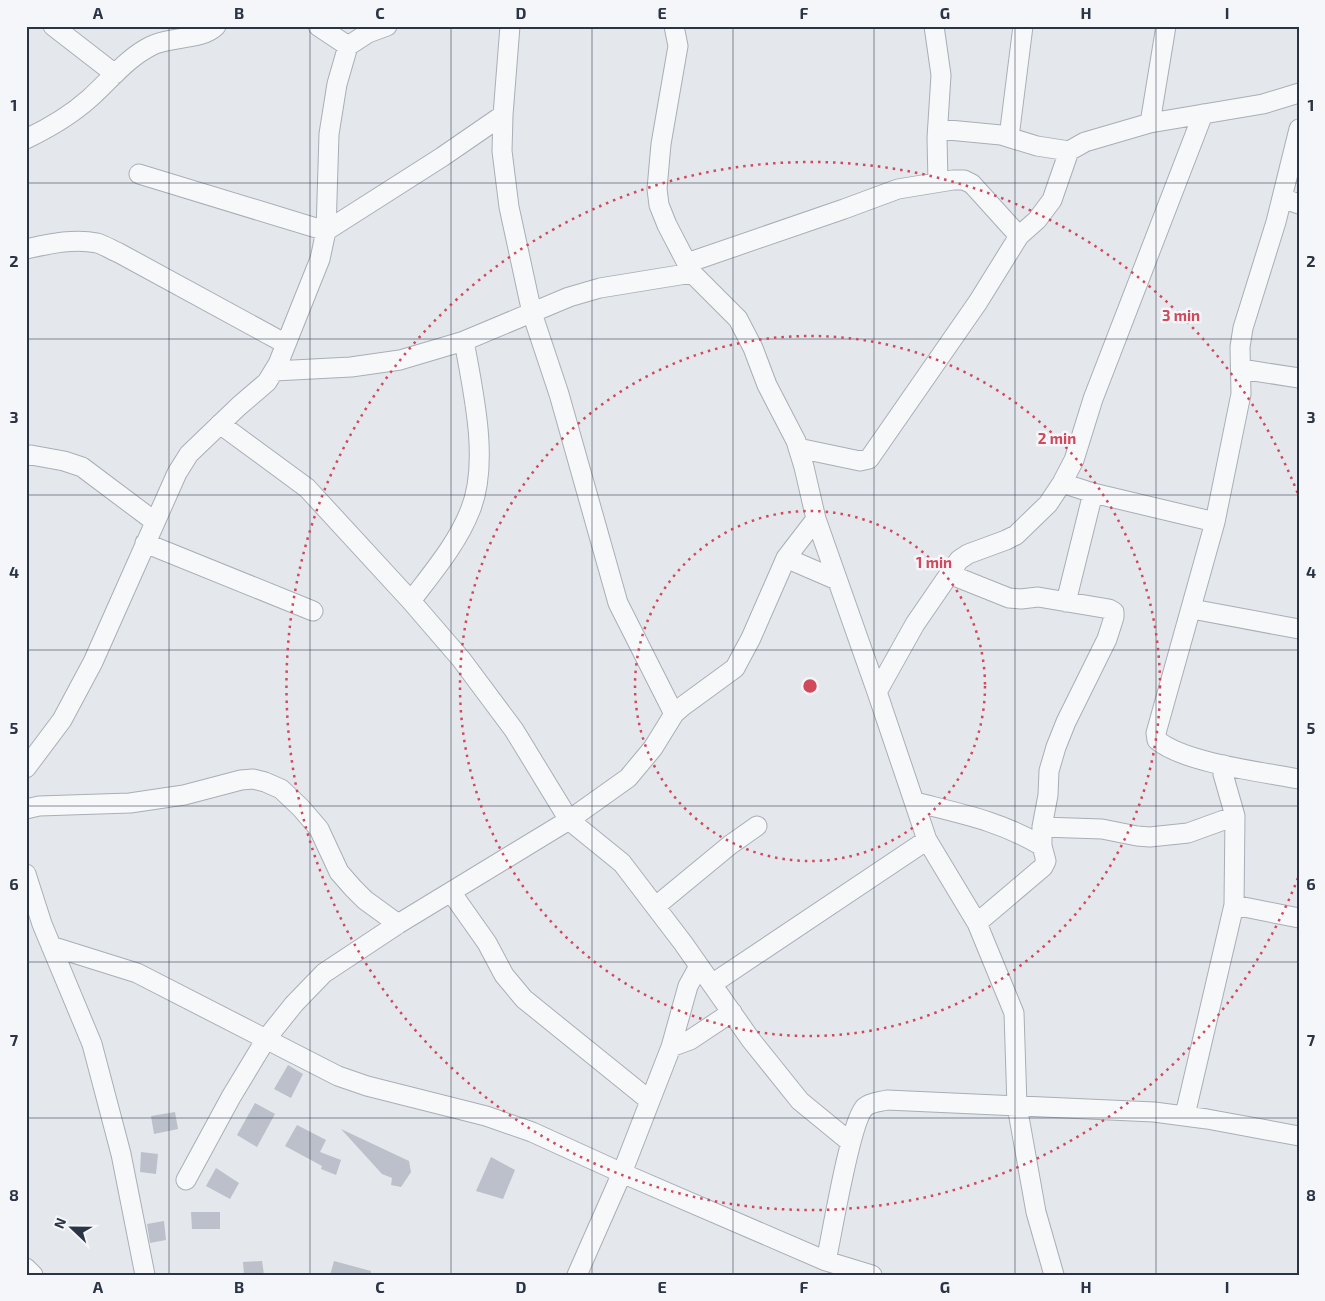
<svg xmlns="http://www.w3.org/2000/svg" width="1325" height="1301" font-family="'Exo 2',sans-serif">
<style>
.building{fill:#bbc0ca}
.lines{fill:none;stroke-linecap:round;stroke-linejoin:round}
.minor-casing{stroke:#a9aeb7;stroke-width:21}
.minor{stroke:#f7f8fa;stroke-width:19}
.grid{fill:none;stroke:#2b3445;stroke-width:1;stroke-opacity:0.55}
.ring{fill:none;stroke:#d1495b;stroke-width:2.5;stroke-dasharray:2.5 5}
.centre{fill:#d1495b;stroke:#f4f6f9;stroke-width:2.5}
.ring-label{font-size:15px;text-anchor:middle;font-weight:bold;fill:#d1495b;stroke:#f4f6f9;stroke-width:5;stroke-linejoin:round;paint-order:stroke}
.neatline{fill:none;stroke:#2b3445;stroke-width:2}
.grid-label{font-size:16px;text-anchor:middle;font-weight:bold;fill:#2b3445}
</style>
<rect width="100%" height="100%" fill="#e4e7ec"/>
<path class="building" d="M288 1065 303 1074 291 1098 274 1089Z
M255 1103 275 1114 257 1147 237 1135Z
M175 1112 178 1129 154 1134 151 1116Z
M297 1125 326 1140 320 1152 341 1160 336 1175 321 1169 322 1166 285 1146Z
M341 1129 409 1161 411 1172 401 1187 391 1185 392 1178 382 1174Z
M141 1152 158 1154 156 1174 140 1172Z
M491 1157 515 1170 503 1199 476 1191Z
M216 1168 239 1183 230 1199 206 1186Z
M191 1212H220V1229H192Z
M164 1221 166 1240 150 1243 147 1224Z
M262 1261 264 1275H244L243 1262Z
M334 1261 371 1271V1275H330Z"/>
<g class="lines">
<defs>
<path id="minor" d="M53 26 115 74
M318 26 348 46
M510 26 503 115 502 151 509 207 532 313 559 394 618 603 674 714
M674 26 678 46 661 144 657 189 659 205 667 225 692 273 738 319 753 348 767 385 796 441 804 467 816 519 877 692 927 840 977 923 1014 1013 1017 1106 1036 1212 1054 1275
M934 26 941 75 937 138 938 182
M1150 123 1166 26
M938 129 1001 135 1037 146 1069 151 1085 142 1150 123 1263 104 1299 93
M1299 129 1276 222 1243 328 1240 347 1241 394 1215 522 1156 733 1157 740C1184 763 1263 772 1299 779
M1009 137 1023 26
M26 139C49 128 71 115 90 98 110 80 127 58 151 46 169 36 201 41 216 26
M139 174 326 231 442 157 503 115
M1282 198 1299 204
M26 249C49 244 74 238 97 243 104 245 112 250 119 253L286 344
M687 263 844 209 898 189 953 180H964L972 184 1019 236
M1241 369 1299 378
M274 371 351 367 400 360 464 341 569 297 600 288 692 273
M220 424 307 488 411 601 461 659 514 730 569 820 622 863 683 943 751 1040 800 1101 850 1142
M798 448 860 461 869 459 978 302 1019 236 1037 220 1052 200 1069 151
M26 456 31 455 64 461 82 467 154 521
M1062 483 1093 493 1215 522
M145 543 313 611
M786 558 837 580
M949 574 1009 598 1021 599 1038 597 1109 609 1114 612V617L1107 639 1066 722 1056 747 1049 771 1048 795 1042 827V846L1046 861 1043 867 977 923
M411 601C432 573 457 544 470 511 490 463 473 391 464 341
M1066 602 1093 493
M1192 609 1299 629
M877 692 915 624 959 560 968 554 1006 540 1016 535 1048 504 1062 483 1074 460 1093 399 1203 114
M26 768 62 720 93 662 177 473 189 454 239 406 267 382 278 364 320 259 326 231 329 134 337 84 348 46 368 33 387 26
M915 802C962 814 1000 821 1042 846
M26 809 39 806 130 803 184 795 241 780 253 779 265 782 281 789 301 808 319 829 339 872 353 888 365 900 398 924
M1042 827 1102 829 1137 836 1150 837 1188 833 1235 816
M26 874 42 924 92 1044 121 1154 145 1275
M451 892 487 943 504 975 524 999 649 1100
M1234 905 1299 918
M656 906 730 845 757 826
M51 946 137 973 338 1076 367 1086 486 1116 532 1132 622 1173 826 1261 872 1275
M712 984 927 840
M671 1047 690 1040 732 1012
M1185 1115 1234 905 1235 816 1223 774 1224 765
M186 1180 231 1097 266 1039 294 1004 324 973 398 924 569 820 628 778 653 748 674 714 683 706 735 668 751 638 786 558 816 519
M826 1261C832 1235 850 1121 865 1107 871 1102 880 1102 887 1100L1154 1112 1207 1119 1299 1136
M26 1268 33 1275
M577 1275 622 1173 671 1047 688 986 699 966"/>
</defs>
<use href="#minor" class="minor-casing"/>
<use href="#minor" class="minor"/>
</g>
<path class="grid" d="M169 26V1275M310 26V1275M451 26V1275M592 26V1275M733 26V1275M874 26V1275M1015 26V1275M1156 26V1275M26 183H1299M26 339H1299M26 495H1299M26 650H1299M26 806H1299M26 962H1299M26 1118H1299"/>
<g class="ring">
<circle cx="810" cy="686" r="175"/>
<circle cx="810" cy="686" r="350"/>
<path d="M1298 878A524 524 0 1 1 1298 494"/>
</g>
<circle cx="810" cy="686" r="8" class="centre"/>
<g class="ring-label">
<text x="1181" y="321">3 min</text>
<text x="1057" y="444">2 min</text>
<text x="934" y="568">1 min</text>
</g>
<rect width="1325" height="1301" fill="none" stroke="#f4f6f9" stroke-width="55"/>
<g transform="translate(72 1228) rotate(292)" stroke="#f4f6f9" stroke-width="4" paint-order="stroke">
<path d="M0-4L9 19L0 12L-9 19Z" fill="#2b3445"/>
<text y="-8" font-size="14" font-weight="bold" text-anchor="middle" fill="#2b3445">N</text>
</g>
<rect x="28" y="28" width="1270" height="1246" class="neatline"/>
<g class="grid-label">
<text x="98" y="19">A</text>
<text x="239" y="19">B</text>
<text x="380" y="19">C</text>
<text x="521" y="19">D</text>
<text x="662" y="19">E</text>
<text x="804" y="19">F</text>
<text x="945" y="19">G</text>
<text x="1086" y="19">H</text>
<text x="1227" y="19">I</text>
<text x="14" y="111">1</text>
<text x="1311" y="111">1</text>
<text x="14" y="267">2</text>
<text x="1311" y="267">2</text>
<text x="14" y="423">3</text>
<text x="1311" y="423">3</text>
<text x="14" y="578">4</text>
<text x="1311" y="578">4</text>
<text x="14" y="734">5</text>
<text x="1311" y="734">5</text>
<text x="14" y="890">6</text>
<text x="1311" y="890">6</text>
<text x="14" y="1046">7</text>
<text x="1311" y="1046">7</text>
<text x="14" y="1201">8</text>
<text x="1311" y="1201">8</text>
<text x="98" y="1293">A</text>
<text x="239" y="1293">B</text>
<text x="380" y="1293">C</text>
<text x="521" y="1293">D</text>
<text x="662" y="1293">E</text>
<text x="804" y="1293">F</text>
<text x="945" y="1293">G</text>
<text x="1086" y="1293">H</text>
<text x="1227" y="1293">I</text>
</g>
</svg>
